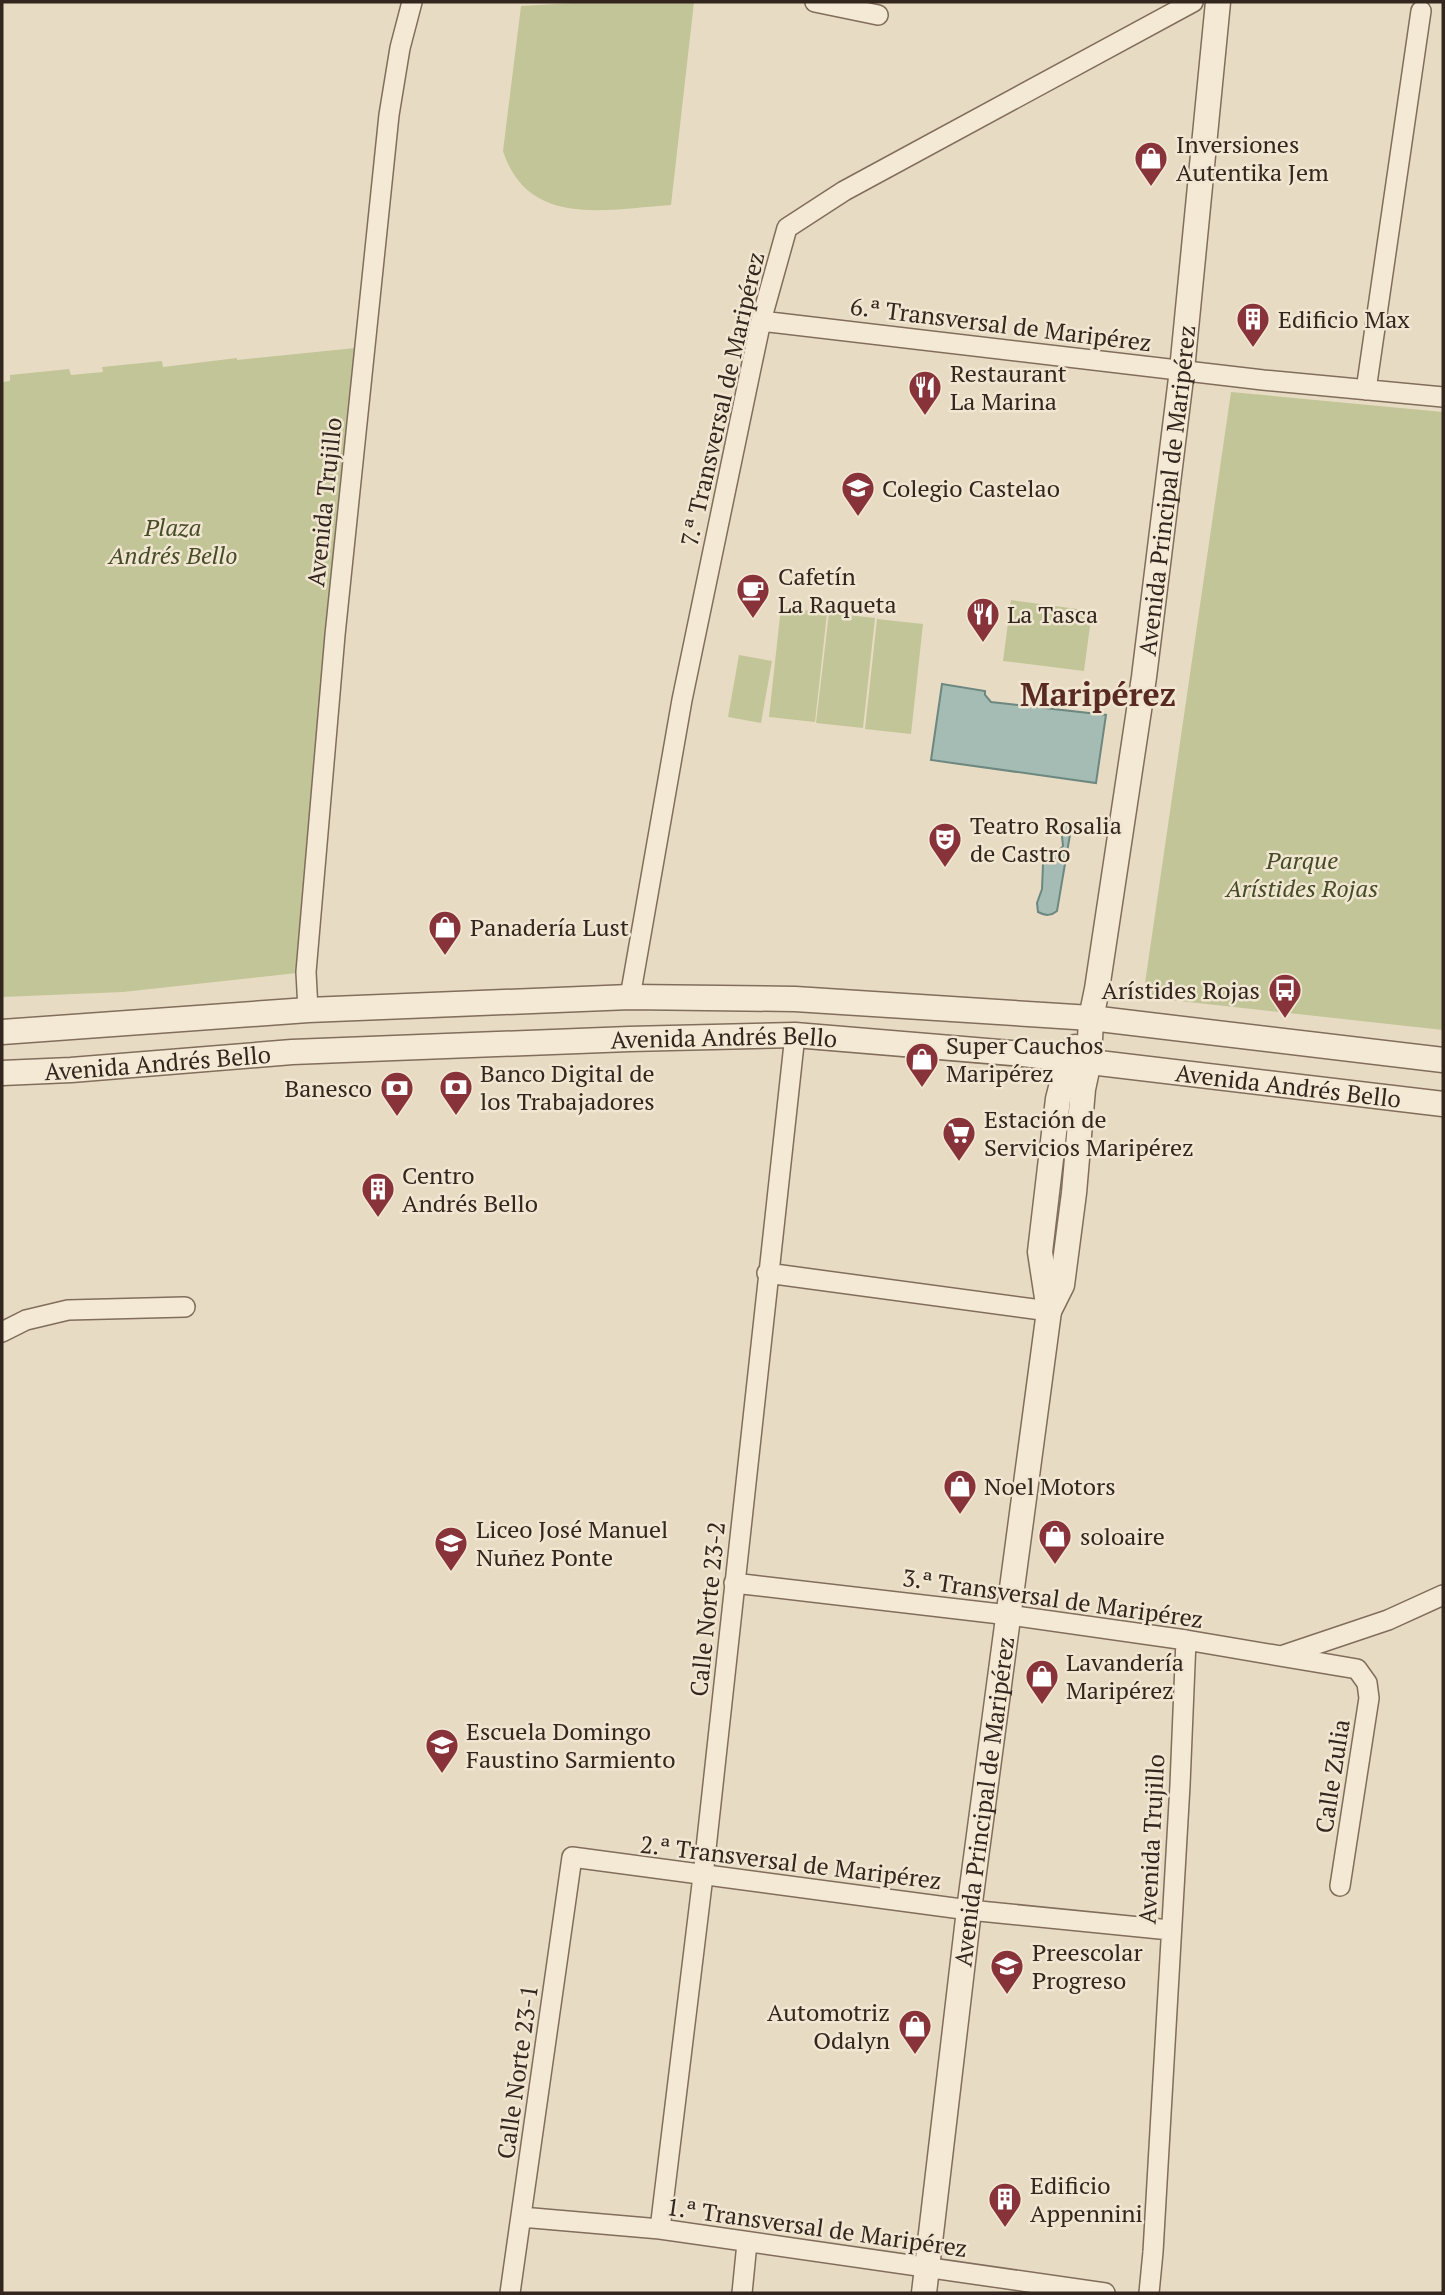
<svg xmlns="http://www.w3.org/2000/svg" width="1445" height="2295" font-family="'PT Serif',serif">
<style>
.green{fill:#c2c598}
.water{fill:#a4bcb3;stroke:#6d8880;stroke-width:2}
.lines{fill:none;stroke-linecap:round;stroke-linejoin:round}
.minor-casing{stroke:#806d5c;stroke-width:22}
.tertiary-casing{stroke:#806d5c;stroke-width:27}
.minor{stroke:#f4e9d5;stroke-width:19}
.tertiary{stroke:#f4e9d5;stroke-width:24}
.labels{text-anchor:middle;dominant-baseline:central;stroke-width:5;stroke-linejoin:round;paint-order:stroke}
.poi-label{font-size:24px;fill:#32261e;stroke:#f1e6d1;text-anchor:start}
.street-label{font-size:24px;fill:#32261e;stroke:#f1e6d1}
.park-label{font-size:24px;font-style:italic;fill:#454c27;stroke:#f1e6d1}
.district-label{font-size:32px;font-weight:bold;fill:#592a22;stroke:#f1e6d1}
</style>
<rect width="100%" height="100%" fill="#e8dbc3"/>
<path class="green" d="M593 2H694L671 205C607 209 528 229 503 151L521 6Z
M365 347 306 972 123 992 2 997V382L10 381V375L69 369 71 375 103 372 102 367 162 361 163 367 237 358V360Z
M1231 392 1443 412V1030L1143 997Z
M1011 600 1092 611 1084 671 1003 661Z
M781 607 827 613 815 722 769 717Z
M829 613 875 618 863 728 816 723Z
M877 619 923 624 911 734 865 729Z
M739 655 772 661 761 723 728 717Z"/>
<path class="water" d="M942 684 985 691V695L991 702 1106 715 1096 783 931 760Z
M1065 821 1072 823 1057 911C1051 916 1046 916 1038 912L1037 903 1042 889 1043 864C1047 857 1058 853 1063 846L1061 827Z"/>
<g class="lines">
<defs>
<path id="minor" d="M815 2 878 15
M761 321 1263 380 1443 397
M1366 390 1421 11
M630 997 682 700 751 368 761 321 787 228 844 191 1193 2
M308 1010 306 972 335 635 389 115 400 48 412 2
M767 1273 1049 1311
M2 1332 26 1320 68 1310 185 1307
M734 1583 1009 1615 1186 1640 1357 1669 1367 1683 1369 1698 1340 1886
M1284 1655 1388 1620 1443 1595
M521 2217 660 2229 1105 2293
M660 2229 703 1876 795 1035
M510 2293 572 1857 969 1910 1170 1930
M742 2293 747 2243
M1149 2293 1153 2252 1180 1785 1186 1640"/>
<g id="tertiary">
<path d="M2 1032 308 1010 630 997 795 999 1091 1018 1443 1060"/>
<path id="s1" d="M2 1073 71 1070 292 1052 629 1039 795 1035 1023 1054 1443 1104"/>
<path id="s2" d="M1049 1311 1062 1285 1074 1193 1083 1089 1089 1061 1091 1018 1097 989 1144 677 1182 370 1218 2"/>
<path id="s3" d="M924 2293 969 1910 1049 1311 1040 1252 1058 1099 1068 1060 1075 1047"/>
</g>
</defs>
<use href="#minor" class="minor-casing"/>
<use href="#tertiary" class="tertiary-casing"/>
<use href="#minor" class="minor"/>
<use href="#tertiary" class="tertiary"/>
</g>
<defs>
<symbol id="shop-pin" viewBox="-11 -11 22 30"><path d="M0 17L-7.5 6A9.5 9.5 0 1 1 7.5 6Z" fill="#883339" stroke="#f1e6d1"/><path d="M-5-2.5h2.3a2.7 3.5 0 0 1 5.4 0H5L5.5 6h-11ZM-1.5-2.5h3a1.5 2.3 0 0 0-3 0Z" fill="#fff"/></symbol>
<symbol id="building-pin" viewBox="-11 -11 22 30"><path d="M0 17L-7.5 6A9.5 9.5 0 1 1 7.5 6Z" fill="#883339" stroke="#f1e6d1"/><path d="M-4-6H4V6H1V3H-1V6H-4ZM-2.5-4.3h1.7v1.8h-1.7ZM.8-4.3h1.7v1.8H.8ZM-2.5-1h1.7V.8h-1.7ZM.8-1h1.7V.8H.8Z" fill="#fff"/></symbol>
<symbol id="restaurant-pin" viewBox="-11 -11 22 30"><path d="M0 17L-7.5 6A9.5 9.5 0 1 1 7.5 6Z" fill="#883339" stroke="#f1e6d1"/><path d="M-5-6h1v4h1v-4h1v4h1v-4h1v5L-1.5 .5V6h-2V.5L-5-1ZM5-6V6H3V1.5H1.5Q1.5-4 5-6Z" fill="#fff"/></symbol>
<symbol id="school-pin" viewBox="-11 -11 22 30"><path d="M0 17L-7.5 6A9.5 9.5 0 1 1 7.5 6Z" fill="#883339" stroke="#f1e6d1"/><path d="M0-5L7-2L0 1L-7-2ZM-4 1L0 2.5L4 1V4Q0 6-4 4Z" fill="#fff"/></symbol>
<symbol id="cafe-pin" viewBox="-11 -11 22 30"><path d="M0 17L-7.5 6A9.5 9.5 0 1 1 7.5 6Z" fill="#883339" stroke="#f1e6d1"/><path d="M-5.5-4.5H6V0H3Q3 3.5 0 3.5H-2.5Q-5.5 3.5-5.5 0ZM3-3.2v2h1.7v-2ZM-6 4.5H4V6H-6Z" fill="#fff"/></symbol>
<symbol id="theatre-pin" viewBox="-11 -11 22 30"><path d="M0 17L-7.5 6A9.5 9.5 0 1 1 7.5 6Z" fill="#883339" stroke="#f1e6d1"/><path d="M-5-5.5Q0-4 5-5.5V0Q5 5 0 6Q-5 5-5 0ZM-3.3-2.5H-1v1.5H-3.3ZM1-2.5H3.3v1.5H1ZM-2.8 1Q0 5.5 2.8 1Z" fill="#fff"/></symbol>
<symbol id="bus-pin" viewBox="-11 -11 22 30"><path d="M0 17L-7.5 6A9.5 9.5 0 1 1 7.5 6Z" fill="#883339" stroke="#f1e6d1"/><path d="M-5-6H5V4H4V6H2V4H-2V6H-4V4H-5ZM-3.5-4V0h7V-4ZM-3.5 1.2v1.5H-2V1.2ZM2 1.2v1.5H3.5V1.2Z" fill="#fff"/></symbol>
<symbol id="bank-pin" viewBox="-11 -11 22 30"><path d="M0 17L-7.5 6A9.5 9.5 0 1 1 7.5 6Z" fill="#883339" stroke="#f1e6d1"/><path d="M-6-4H6V4H-6ZM0-2.3a2.3 2.3 0 1 0 0 4.6a2.3 2.3 0 1 0 0-4.6Z" fill="#fff"/></symbol>
<symbol id="supermarket-pin" viewBox="-11 -11 22 30"><path d="M0 17L-7.5 6A9.5 9.5 0 1 1 7.5 6Z" fill="#883339" stroke="#f1e6d1"/><path d="M-6-5.5h2.5l.6 2H6L4.5 2H-2.5L-4.4-4H-6ZM-1.5 3.2a1.3 1.3 0 1 0 .1 0ZM3 3.2a1.3 1.3 0 1 0 .1 0Z" fill="#fff"/></symbol>
</defs>
<g fill-rule="evenodd">
<use href="#shop-pin" x="1132" y="139" width="38" height="52"/>
<use href="#building-pin" x="1234" y="300" width="38" height="52"/>
<use href="#restaurant-pin" x="906" y="368" width="38" height="52"/>
<use href="#school-pin" x="839" y="469" width="38" height="52"/>
<use href="#cafe-pin" x="734" y="571" width="38" height="52"/>
<use href="#restaurant-pin" x="964" y="595" width="38" height="52"/>
<use href="#theatre-pin" x="926" y="820" width="38" height="52"/>
<use href="#shop-pin" x="426" y="908" width="38" height="52"/>
<use href="#bus-pin" x="1266" y="971" width="38" height="52"/>
<use href="#shop-pin" x="903" y="1040" width="38" height="52"/>
<use href="#bank-pin" x="437" y="1068" width="38" height="52"/>
<use href="#bank-pin" x="378" y="1069" width="38" height="52"/>
<use href="#supermarket-pin" x="940" y="1114" width="38" height="52"/>
<use href="#building-pin" x="359" y="1170" width="38" height="52"/>
<use href="#shop-pin" x="941" y="1467" width="38" height="52"/>
<use href="#shop-pin" x="1036" y="1517" width="38" height="52"/>
<use href="#school-pin" x="432" y="1524" width="38" height="52"/>
<use href="#shop-pin" x="1023" y="1657" width="38" height="52"/>
<use href="#school-pin" x="423" y="1726" width="38" height="52"/>
<use href="#school-pin" x="988" y="1947" width="38" height="52"/>
<use href="#shop-pin" x="896" y="2007" width="38" height="52"/>
<use href="#building-pin" x="986" y="2180" width="38" height="52"/>
</g>
<g class="labels">
<g class="poi-label">
<text x="1176" y="144">Inversiones<tspan x="1176" dy="28">Autentika Jem</tspan></text>
<text x="1278" y="319">Edificio Max</text>
<text x="950" y="373">Restaurant<tspan x="950" dy="28">La Marina</tspan></text>
<text x="882" y="488">Colegio Castelao</text>
<text x="778" y="576">Cafetín<tspan x="778" dy="28">La Raqueta</tspan></text>
<text x="1007" y="614">La Tasca</text>
<text x="970" y="825">Teatro Rosalia<tspan x="970" dy="28">de Castro</tspan></text>
<text x="470" y="927">Panadería Lust</text>
<text x="1260" y="990" text-anchor="end">Arístides Rojas</text>
<text x="946" y="1045">Super Cauchos<tspan x="946" dy="28">Maripérez</tspan></text>
<text x="480" y="1073">Banco Digital de<tspan x="480" dy="28">los Trabajadores</tspan></text>
<text x="372" y="1088" text-anchor="end">Banesco</text>
<text x="984" y="1119">Estación de<tspan x="984" dy="28">Servicios Maripérez</tspan></text>
<text x="402" y="1175">Centro<tspan x="402" dy="28">Andrés Bello</tspan></text>
<text x="984" y="1486">Noel Motors</text>
<text x="476" y="1529">Liceo José Manuel<tspan x="476" dy="28">Nuñez Ponte</tspan></text>
<text x="1080" y="1536">soloaire</text>
<text x="1066" y="1662">Lavandería<tspan x="1066" dy="28">Maripérez</tspan></text>
<text x="466" y="1731">Escuela Domingo<tspan x="466" dy="28">Faustino Sarmiento</tspan></text>
<text x="1032" y="1952">Preescolar<tspan x="1032" dy="28">Progreso</tspan></text>
<text x="890" y="2012" text-anchor="end">Automotriz<tspan x="890" dy="28">Odalyn</tspan></text>
<text x="1030" y="2185">Edificio<tspan x="1030" dy="28">Appennini</tspan></text>
</g>
<g class="street-label">
<text transform="translate(1001 324) rotate(7)">6.ª Transversal de Maripérez</text>
<text transform="translate(722 399) rotate(-77)">7.ª Transversal de Maripérez</text>
<text stroke="none"><textPath href="#s2" startOffset="831">Avenida Principal de Maripérez</textPath></text>
<text transform="translate(324 502) rotate(-84)">Avenida Trujillo</text>
<text stroke="none"><textPath href="#s1" startOffset="723">Avenida Andrés Bello</textPath></text>
<text stroke="none"><textPath href="#s1" startOffset="156">Avenida Andrés Bello</textPath></text>
<text stroke="none"><textPath href="#s1" startOffset="1290">Avenida Andrés Bello</textPath></text>
<text transform="translate(1053 1598) rotate(8)">3.ª Transversal de Maripérez</text>
<text transform="translate(707 1609) rotate(-84)">Calle Norte 23-2</text>
<text transform="translate(1332 1776) rotate(-81)">Calle Zulia</text>
<text stroke="none"><textPath href="#s3" startOffset="495">Avenida Principal de Maripérez</textPath></text>
<text transform="translate(1151 1839) rotate(-87)">Avenida Trujillo</text>
<text transform="translate(791 1862) rotate(7)">2.ª Transversal de Maripérez</text>
<text transform="translate(517 2072) rotate(-82)">Calle Norte 23-1</text>
<text transform="translate(817 2227) rotate(8)">1.ª Transversal de Maripérez</text>
</g>
<g class="park-label">
<text x="173" y="527">Plaza<tspan x="173" dy="28">Andrés Bello</tspan></text>
<text x="1302" y="860">Parque<tspan x="1302" dy="28">Arístides Rojas</tspan></text>
</g>
<g class="district-label">
<text x="1098" y="694">Maripérez</text>
</g>
</g>
<rect width="1445" height="2295" fill="none" stroke="#32261e" stroke-width="7"/>
</svg>
